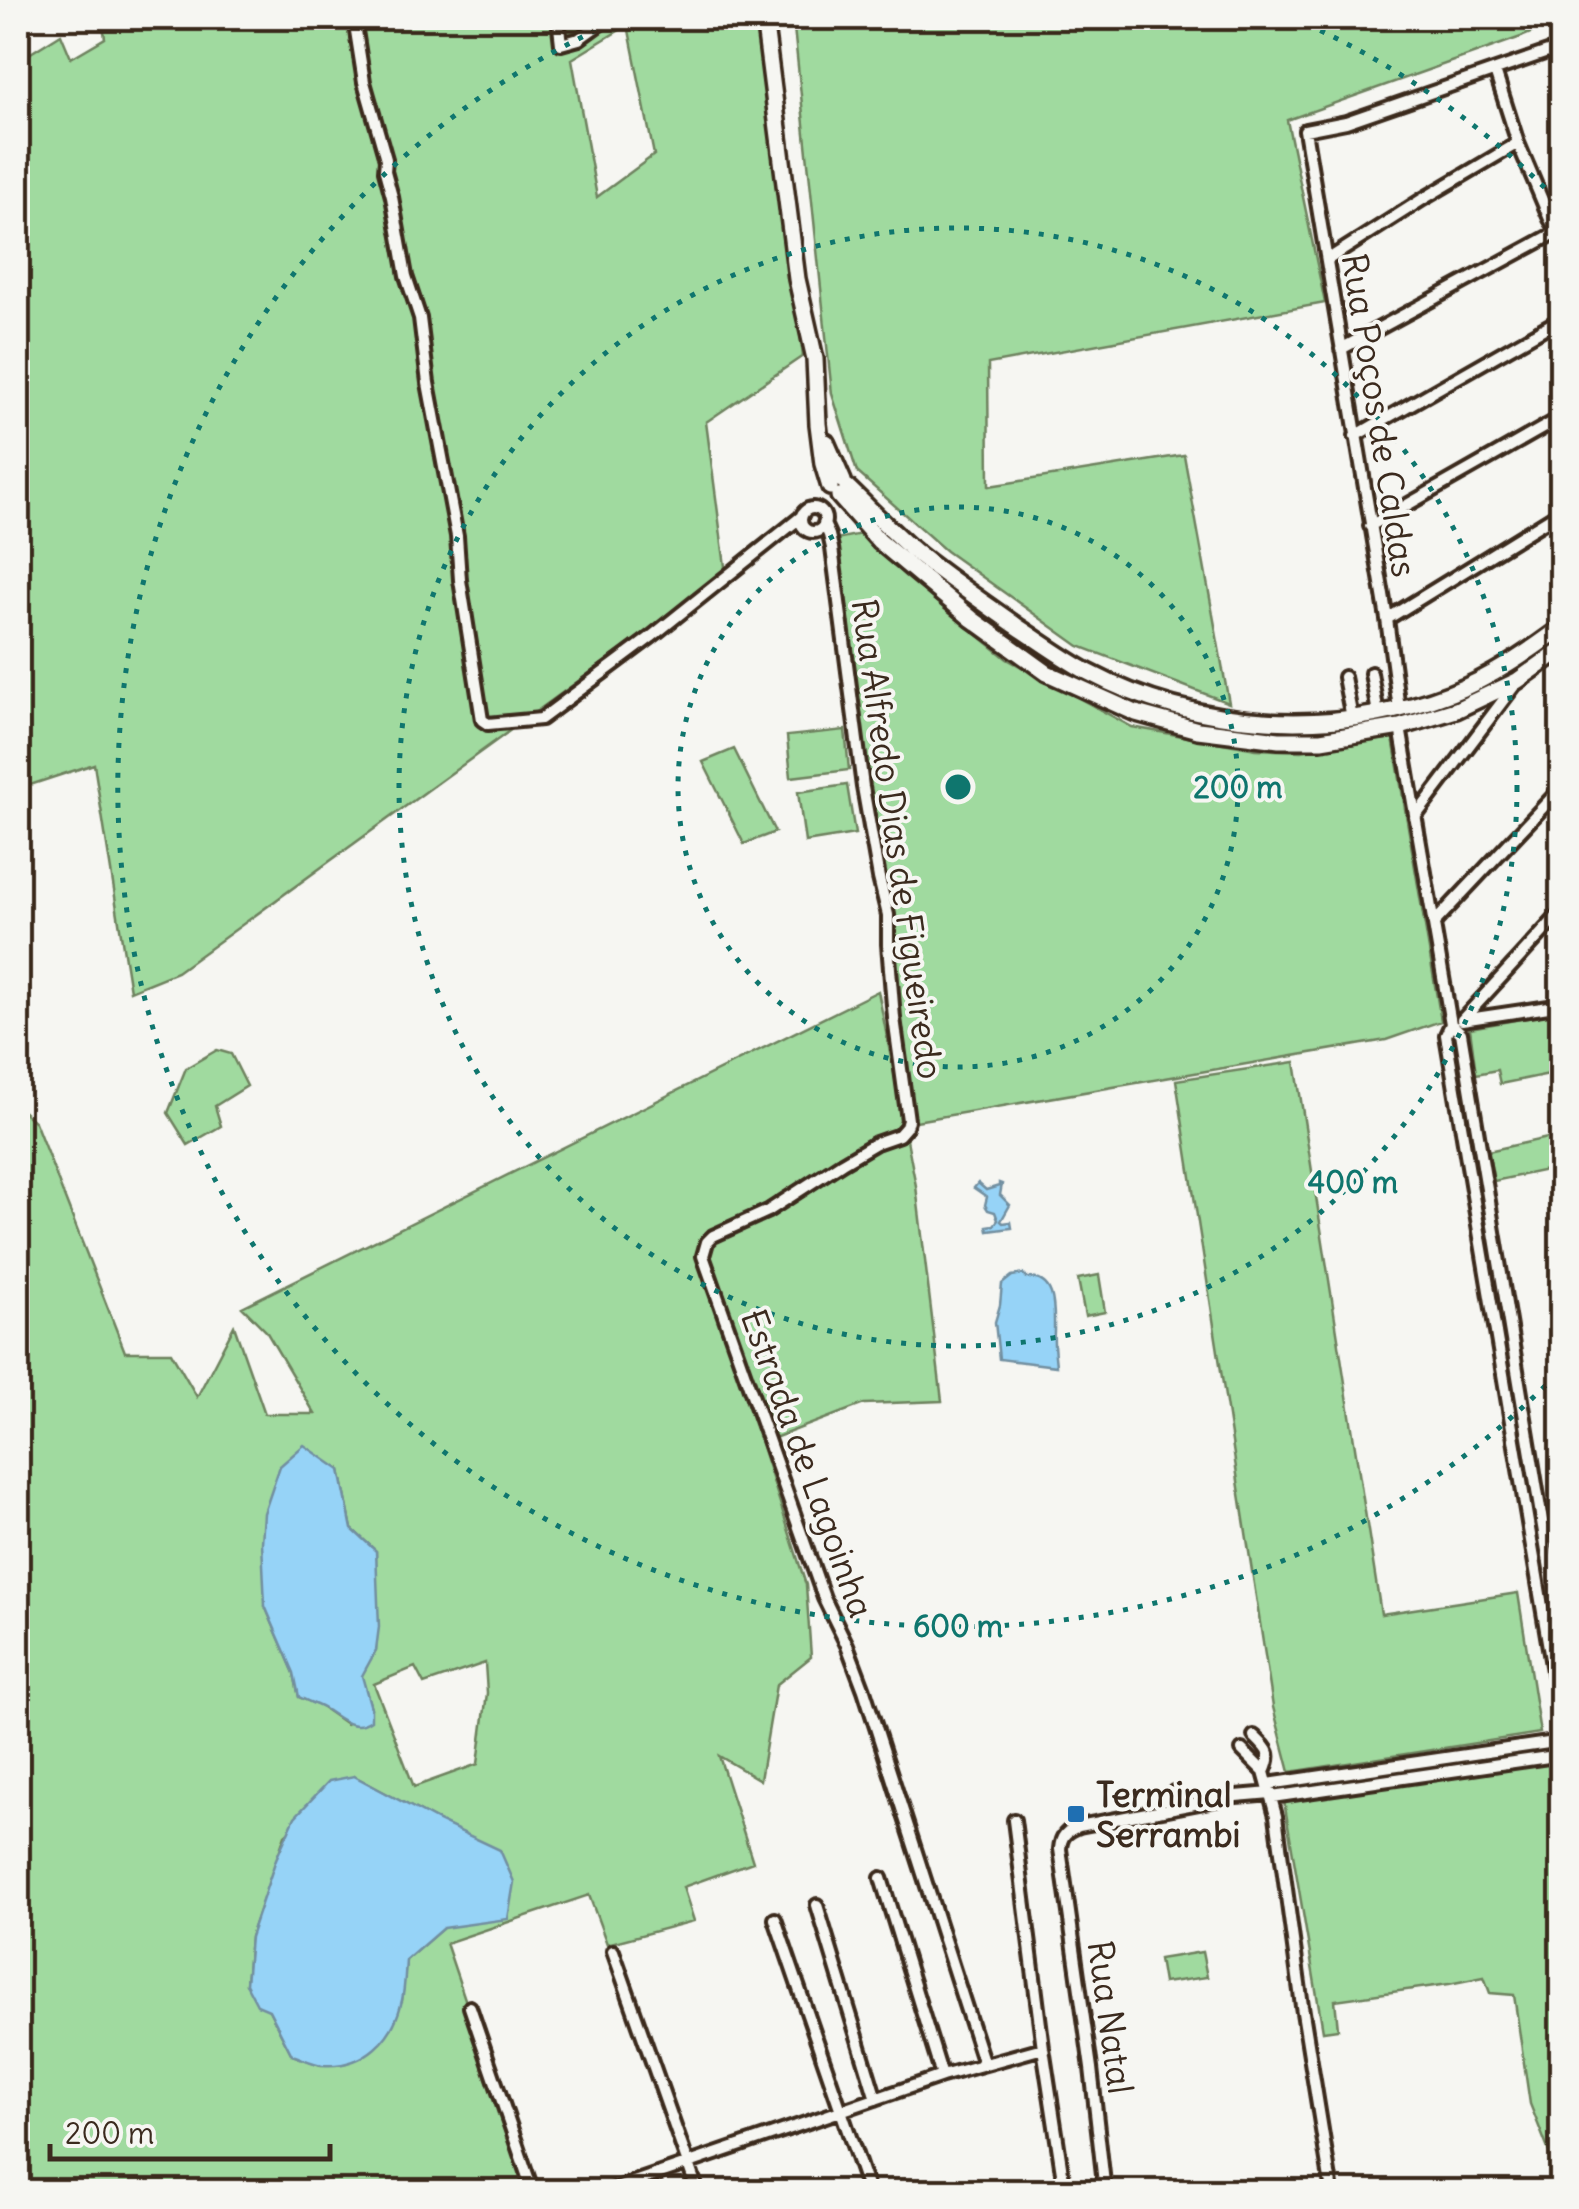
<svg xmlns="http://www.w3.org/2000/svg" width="1579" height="2209" font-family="Delius,sans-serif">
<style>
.green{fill:#a0da9f;stroke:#6e825e;stroke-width:2.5;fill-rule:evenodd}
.water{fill:#96d3f7;stroke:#728fa0;stroke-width:2.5}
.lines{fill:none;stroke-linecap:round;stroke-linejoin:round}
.street-casing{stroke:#3b2a1e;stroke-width:18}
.primary-casing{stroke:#3b2a1e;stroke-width:22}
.street{stroke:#f6f6f2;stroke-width:10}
.primary{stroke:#f6f6f2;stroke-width:15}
.ring{fill:none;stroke:#0f766e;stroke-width:5;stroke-dasharray:5 10}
.poi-dot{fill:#1f6fb2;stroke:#f6f6f2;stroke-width:4}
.labels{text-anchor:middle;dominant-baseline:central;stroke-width:8;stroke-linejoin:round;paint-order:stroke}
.street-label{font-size:35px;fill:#3b2a1e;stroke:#f6f6f2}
.poi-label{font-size:35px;font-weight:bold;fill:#3b2a1e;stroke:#f6f6f2;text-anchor:start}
.centre{fill:#0f766e;stroke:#f6f6f2;stroke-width:5}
.ring-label{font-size:30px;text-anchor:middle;font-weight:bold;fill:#0f766e;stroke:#f6f6f2;stroke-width:8;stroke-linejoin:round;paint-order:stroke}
</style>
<rect width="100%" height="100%" fill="#f6f6f2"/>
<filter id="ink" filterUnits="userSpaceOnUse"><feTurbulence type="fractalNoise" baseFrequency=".01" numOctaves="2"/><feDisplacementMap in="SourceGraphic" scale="20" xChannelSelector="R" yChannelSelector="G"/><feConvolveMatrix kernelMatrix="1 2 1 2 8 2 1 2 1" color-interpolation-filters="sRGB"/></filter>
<g filter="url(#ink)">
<path class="green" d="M102 18H757L803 356 706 422 726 574 177 972 130 991 94 764 18 789V61L61 34 71 58 105 38ZM628 25 654 155 597 197 572 59Z
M793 18H1561V20L1521 37 1287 120 1325 303 988 364 989 486 1184 455 1229 703 1079 646 946 551 857 472 832 394Z
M861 534 904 575 1007 659 1132 727 1256 749 1301 751 1393 738 1441 1021 1386 1040 910 1122 898 1007 836 539Z
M845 730 849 770 791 777 787 736Z
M734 749 775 832 744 844 703 762Z
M847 785 855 834 805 842 798 792Z
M878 991 916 1186 942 1401 864 1404 761 1443 806 1585 811 1657 776 1685 760 1780 719 1756 753 1862 683 1887 694 1921 607 1944 589 1895 446 1943 530 2191H18V1107L35 1122 125 1352H171L197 1397 234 1326 265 1414H315L266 1331 242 1307ZM340 1470 352 1529 376 1551V1650L361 1675 371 1708 346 1724 320 1706 299 1697 294 1673 265 1606ZM485 1663 487 1693 478 1764 414 1787 374 1684 415 1667 424 1684ZM354 1776 436 1820 500 1851 443 1928 406 1960 402 2001 346 2063 321 2065 292 2055 269 2010 246 1984 250 1937 285 1835Z
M1561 1012V1108L1554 1073 1500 1084 1497 1070 1476 1074 1470 1028Z
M217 1050 231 1054 247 1086 215 1106 221 1126 188 1145 168 1113 186 1068Z
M1295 1062 1381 1614 1518 1593 1540 1733 1290 1772 1273 1707 1176 1080Z
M1561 1135V1167L1494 1181 1488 1151Z
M1099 1275 1105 1312 1085 1316 1078 1279Z
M1561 1758 1562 1762 1561 2182 1530 2104 1514 1995 1490 1993 1484 1977 1449 1984 1335 2000 1338 2029 1323 2031 1284 1801Z
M1202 1952 1207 1977 1163 1983 1159 1959Z"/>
<path class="water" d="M978 1183 986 1190 999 1186V1183L1002 1184 1000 1195 1010 1205 1001 1221 1003 1223 1011 1222 1012 1228 988 1231 987 1226 994 1225 998 1220 995 1212 988 1210 985 1205 987 1197 974 1188Z
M1023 1274 1027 1278C1057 1277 1054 1309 1054 1331 1053 1343 1055 1354 1056 1366L999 1359 995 1322 1000 1305 1002 1284 1012 1276Z
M304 1445 340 1470 352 1529 376 1551 379 1627 376 1650 362 1676 371 1708V1720C353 1733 340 1718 323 1708 315 1704 307 1701 299 1697L294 1673 265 1606 262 1543 264 1513 280 1466Z
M354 1776 436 1820 500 1850 514 1882 508 1919 443 1928 406 1960C405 1973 405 1987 402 2000 394 2039 364 2068 323 2065 313 2064 302 2058 292 2055L269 2010 257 2005 246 1984 250 1937 276 1859 295 1817 329 1781Z"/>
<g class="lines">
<defs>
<path id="street" d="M354 18 364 82 386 159 385 171 392 197 406 276 420 318 428 383 457 536 460 580 482 720 488 724 541 719 651 637 801 517
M558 18 561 44 579 39 608 18
M1495 71 1518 143 1550 219 1562 238
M1550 219 1562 209
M1327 260 1423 199 1518 143
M1341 349 1557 232
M1355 436 1562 318
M801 520a12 12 0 1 1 24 0a12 12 0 1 1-24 0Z
M824 524 829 535 832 548 863 787 879 878 888 915V944L894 1018 908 1120 906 1127 899 1135 876 1143 842 1163 768 1211 713 1236 707 1242 703 1256 824 1598 847 1645 864 1690 984 2064
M1370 526 1562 417
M1387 619 1562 511
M1371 673 1378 714
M1344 677 1352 718
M1399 709 1387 619 1305 130 1346 122 1562 47
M1400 727 1451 1024 1446 1035 1562 1725
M1415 817 1514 686
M1434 923 1562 787
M1462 1020 1562 911
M1462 1020 1562 1005
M1451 1024 1461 1033 1562 1641
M1254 1736C1268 1750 1273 1753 1264 1772
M1242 1750 1264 1772 1276 1816 1302 2006 1332 2192
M1268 1784 1562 1741
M1174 1792 1176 1807
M1272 1797 1562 1755
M1014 1820 1043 2048 1065 2192
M881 1878 942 2076
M817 1905 876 2099
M775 1919 869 2192
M613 1951 698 2192
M470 2007 533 2192
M605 2192 942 2076 1043 2048
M1105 2192 1091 2068 1060 1849C1061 1836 1066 1831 1079 1826L1236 1796 1271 1793"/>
<path id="primary" d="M764 18 797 279 815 359 818 424 823 464 830 487
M826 442 843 481
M847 487C869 508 890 530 913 550 946 577 983 602 1018 627 1041 642 1064 659 1088 672 1198 730 1334 738 1451 693 1491 678 1527 653 1562 627
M839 496 879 541 972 619 1047 673 1136 713 1198 730 1279 740H1321L1400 727 1456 710 1517 681 1562 649"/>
</defs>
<use href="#street" class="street-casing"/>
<use href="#primary" class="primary-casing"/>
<use href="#street" class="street"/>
<use href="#primary" class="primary"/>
</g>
</g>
<g class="ring">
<circle cx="958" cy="787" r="280"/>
<circle cx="958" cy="787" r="559"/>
<path d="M1556 1375A839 839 0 1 1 623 18M1293 18A839 839 0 0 1 1556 199"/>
</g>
<rect class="poi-dot" x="1066" y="1804" width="20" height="20" rx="5"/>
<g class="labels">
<g class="street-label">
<text transform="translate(1380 415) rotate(81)">Rua Poços de Caldas</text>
<text transform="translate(898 839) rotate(82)">Rua Alfredo Dias de Figueiredo</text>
<text transform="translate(808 1463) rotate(70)">Estrada de Lagoinha</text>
<text transform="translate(1111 2017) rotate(82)">Rua Natal</text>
</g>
<g class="poi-label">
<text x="1096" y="1794">Terminal<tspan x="1096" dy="40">Serrambi</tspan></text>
</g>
</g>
<circle cx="958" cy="787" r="15" class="centre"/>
<g class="ring-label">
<text x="1238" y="798">200 m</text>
<text x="1353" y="1193">400 m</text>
<text x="958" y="1637">600 m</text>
</g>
<rect width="1579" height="2209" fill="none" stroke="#f6f6f2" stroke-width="60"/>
<rect x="30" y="30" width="1519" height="2149" fill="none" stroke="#3b2a1e" stroke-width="4" filter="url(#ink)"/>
<path d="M50 2144v15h280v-15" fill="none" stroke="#3b2a1e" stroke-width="5"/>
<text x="65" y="2144" font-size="30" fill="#3b2a1e" stroke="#f6f6f2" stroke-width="8" paint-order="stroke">200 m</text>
</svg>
